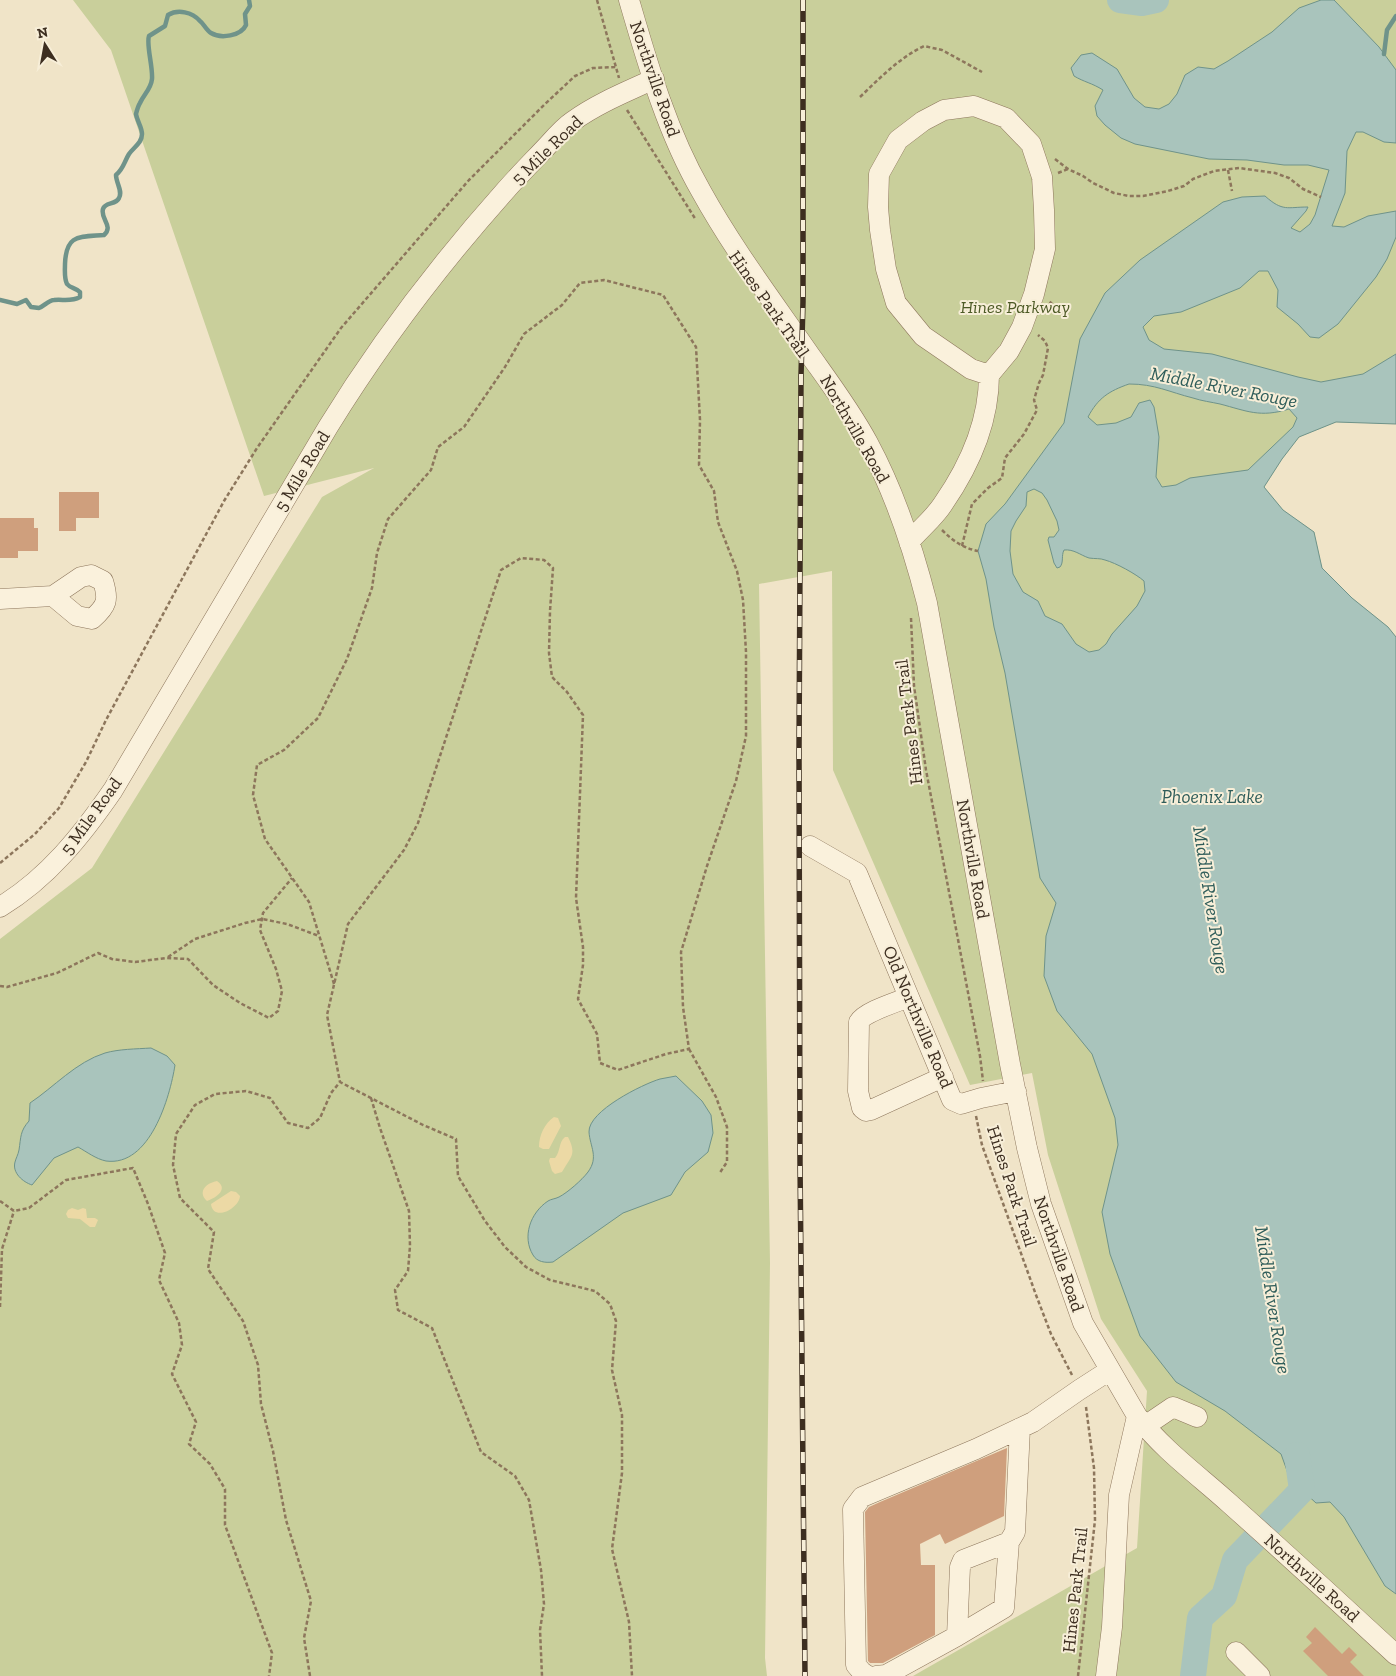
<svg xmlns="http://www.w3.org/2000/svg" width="1396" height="1676" font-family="'Zilla Slab',serif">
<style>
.green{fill:#c9cf9b}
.sand{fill:#ecd9a5}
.water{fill:#a9c4bc;stroke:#6f938a;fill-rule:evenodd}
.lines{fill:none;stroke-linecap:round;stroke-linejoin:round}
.stream{stroke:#6f938a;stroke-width:4.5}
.river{stroke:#a9c4bc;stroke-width:26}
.building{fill:#cf9f7d}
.minor-casing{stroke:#8d765c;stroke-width:21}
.path{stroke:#8d765c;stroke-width:2.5;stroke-dasharray:4 2.5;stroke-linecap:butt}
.minor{stroke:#faf1dc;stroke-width:20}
.rail-casing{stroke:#3d2e20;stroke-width:5.5}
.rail{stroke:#f7eed8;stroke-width:4;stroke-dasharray:11;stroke-linecap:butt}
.labels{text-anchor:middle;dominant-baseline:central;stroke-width:4;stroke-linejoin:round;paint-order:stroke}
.street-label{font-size:18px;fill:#3d2e20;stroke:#f7eed8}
.park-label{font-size:18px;font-style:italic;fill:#4d5a26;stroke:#f7eed8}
.water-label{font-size:19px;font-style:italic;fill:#2f5d5a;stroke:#f7eed8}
</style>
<rect width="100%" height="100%" fill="#f0e4c8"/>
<path class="green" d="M73 0H1396V424L1336 422 1299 437 1282 459 1264 487 1283 510 1314 532 1322 568 1352 598 1388 627 1396 637V1676H913L1137 1548 1147 1391 1101 1319 1048 1155 1032 1073 970 1085 833 770 832 571 759 584 770 1263 765 1658 767 1676H0V939L92 868 322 497 374 468 264 496 111 50Z"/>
<path class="sand" d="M554 1117 558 1118 561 1126 549 1149H543L539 1147C539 1135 545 1123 554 1117Z
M565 1137H568C577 1155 571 1156 562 1172L555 1174 552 1171 549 1161 550 1158H555C561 1151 558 1143 565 1137Z
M217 1181C229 1189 216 1198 207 1201 197 1192 206 1183 217 1181Z
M231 1191 236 1192 240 1196C239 1209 213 1222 211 1204Z
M72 1208 78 1210 83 1208 86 1209 87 1218H95L98 1220 95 1227H90L80 1219 68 1218 66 1214 68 1210Z"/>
<path class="water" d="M1321 0H1334L1379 47 1396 70V143L1384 142 1363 132H1356L1347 151 1345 193 1332 226 1344 227 1368 216 1396 211V237L1387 259 1376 277 1338 324 1319 338 1310 337 1298 324 1277 307 1278 290 1268 271H1259L1240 288 1181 312 1154 316 1143 327 1149 340 1164 349 1212 354 1298 377 1321 382 1363 374 1396 354V424L1336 422 1299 437 1282 459 1264 487 1283 510 1314 532 1322 568 1352 598 1388 627 1396 637V1594L1385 1586 1344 1517 1330 1502 1316 1503 1290 1479 1281 1454 1225 1411 1176 1382 1140 1336 1110 1254 1102 1212 1118 1145 1115 1118 1092 1054 1057 1011 1044 976 1046 936 1056 903 1040 878 1005 673 994 627 986 579 978 551 986 524 1005 504 1064 423 1080 339 1105 293 1140 260 1223 202 1242 197 1265 196C1283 212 1287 207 1308 207L1306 211 1291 228 1300 232 1310 224 1315 215 1329 170 1308 165H1284L1247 160 1209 159 1135 144 1121 138 1105 125 1097 116 1095 106 1103 90C1092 83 1084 82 1074 76L1071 68 1081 55 1092 53 1117 69 1134 98 1145 107 1159 109 1169 104 1177 94 1185 75 1198 67 1214 69 1228 61 1272 32 1299 8ZM1129 384C1155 384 1169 392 1193 398 1202 401 1211 402 1220 404 1247 411 1260 418 1289 409L1297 418 1293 427 1248 470 1190 478 1176 485 1162 487 1156 477 1159 437 1154 407 1150 400 1139 403 1131 417 1116 423 1097 425 1088 417C1098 398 1109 391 1129 384ZM1034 489 1042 493 1047 500 1057 521 1059 530 1054 537H1049L1048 540 1054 563 1057 568 1060 567C1064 562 1061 556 1064 550 1074 549 1080 555 1089 558 1095 559 1100 558 1105 560 1116 563 1136 574 1144 581L1145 591 1137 606 1112 634 1106 644 1099 650 1089 652 1076 644 1062 624 1045 616 1038 601 1023 592 1013 574 1010 551 1011 531 1016 521 1026 506 1027 492Z
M151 1048 167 1056 175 1065C170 1097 150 1167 106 1161 96 1159 87 1152 78 1147L54 1158 32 1185C23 1182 12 1173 15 1162 16 1158 18 1155 19 1150 21 1137 20 1131 29 1121L30 1103C54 1087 76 1062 105 1053 119 1049 136 1049 151 1048Z
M676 1076 702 1101 711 1115 713 1133 708 1152 685 1172 671 1195 623 1213 553 1262C545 1263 537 1262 533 1255 522 1237 530 1213 548 1201 551 1199 555 1199 559 1197 567 1193 582 1180 588 1172 599 1157 590 1147 589 1132 588 1111 643 1084 660 1079 665 1078 671 1077 676 1076Z"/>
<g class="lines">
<path class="stream" d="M1384 54 1387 30 1396 16
M0 300 17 304 26 300 31 307 39 308C44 306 49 300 54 300 63 299 71 302 80 297V292C76 288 70 288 67 284 64 278 65 270 65 264 66 234 79 237 104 235 114 226 100 219 103 209 105 202 116 205 119 198 123 191 116 183 116 175 124 168 124 162 129 154 134 147 142 143 142 134 142 127 137 121 136 114 137 110 138 106 140 103 144 94 151 89 152 79 153 67 146 44 149 36L165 26 168 15C178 9 192 12 200 21 204 24 206 30 211 33 221 39 241 36 246 25L245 14 250 6 249 0"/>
<path class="river" d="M1120 0 1142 3 1156 0
M1193 1676 1200 1618 1224 1596 1235 1560 1302 1490 1297 1455"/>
</g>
<path class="building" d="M59 492H99V518H76V531H59Z
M0 518H34V528H38V551H18V558H0Z
M1007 1448 1004 1516 945 1544 940 1534 920 1544 921 1565H935V1635L883 1663H870L868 1661 865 1512 869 1507 880 1502Z
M1315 1627 1342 1654 1349 1647 1357 1655 1350 1662 1364 1676H1328L1303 1651 1312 1643 1306 1637Z"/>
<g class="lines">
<defs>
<path id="minor" d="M629 0C648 65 667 132 701 191 733 249 774 303 812 358 832 386 852 413 868 443 895 493 913 548 927 603L1010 1064 1027 1148 1041 1204 1083 1323 1137 1416C1163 1450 1198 1475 1229 1503 1285 1553 1341 1604 1396 1655
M974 106 1006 118 1031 144 1042 177 1044 210 1045 249 1034 294 1022 327 1009 351 989 375 971 369 923 336 896 303 886 269 880 230 878 207 879 174 898 140 923 121 944 110Z
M909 542C920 529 934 518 943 504 970 465 989 423 989 375
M0 599 53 596 81 577 91 575 103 581C109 600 107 606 92 619L77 616 53 596
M810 846 857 873 952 1100 961 1104 981 1098 1016 1091
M0 907C48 878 82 835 113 790L328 427C379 344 440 264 505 191 519 175 534 160 549 144 556 136 564 127 573 121 598 103 626 92 654 79
M909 997C897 1002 864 1012 859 1022L858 1091 862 1108 866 1111 871 1110 943 1077
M1145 1426 1173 1407 1197 1417
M957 1636 960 1567 963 1560 1009 1542
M1236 1652 1260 1676
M868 1676 862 1672 856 1665 853 1509 862 1497 976 1449 1033 1422 1079 1390 1110 1370
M876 1676 886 1675 957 1636 1004 1608 1009 1542 1015 1532 1020 1428
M1106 1676 1112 1627 1119 1495 1137 1416"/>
</defs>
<use href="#minor" class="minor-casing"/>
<path class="path" d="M597 0 619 78
M860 97C880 78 899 58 924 46L942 50 982 72
M627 110 696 220
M1055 159 1068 169 1083 176 1093 183 1114 193 1129 196H1143L1168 191 1184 186 1193 179 1214 171 1239 168 1275 173 1289 178 1303 189 1321 197
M1228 170 1232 191
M1058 173 1068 169
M1048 310 1052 304 1049 301
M942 530C953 541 963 548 978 551
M962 546 972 504 988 488 1002 478 1005 458 1024 434 1037 410 1034 400 1039 383 1043 375 1048 348 1045 341 1038 335
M911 618 914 686 926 770 980 1056 983 1081
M0 863 35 834 59 808 86 762 106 720 224 501 257 448 341 328 469 180 545 104 575 76 593 68 616 67
M168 957 195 939 245 923 262 919 287 924 319 936
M334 984 309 902 265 839 253 795 257 765 284 750 318 718 347 659 372 588 377 553 388 519 431 470 438 447 464 427 505 367 524 334 562 305 580 283 604 280 663 295 696 347 700 420 699 465 714 491 718 522 737 571 743 600 746 652V736L736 781 707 866 681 952 683 1007 689 1049 666 1054 618 1070 600 1063 597 1034 578 999 583 965V947L576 898 583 715 567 692 552 677 549 653 550 611 553 568 544 560 521 558 501 570 418 823 404 850 348 924 327 1015 340 1082
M0 986 7 987 57 973 98 953 112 959 135 962 166 958 188 959 213 985 240 1003 269 1018 278 1011 282 991 276 969 260 930 263 913 292 878
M689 1049 716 1097 727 1127V1162L719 1174
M371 1098 380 1128 409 1211 410 1246 408 1271 395 1290 398 1310 432 1328 481 1452 515 1476 529 1500 541 1570 544 1604 540 1630 542 1676
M976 1116 982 1145 1036 1295 1051 1334 1072 1375
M0 1201 14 1211 29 1208 66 1180 133 1168 148 1204 165 1253 159 1280 179 1323 182 1345 172 1374 196 1422 189 1444 210 1464 225 1489V1525L272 1653 269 1676
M0 1307 2 1249 14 1211
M310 1676 304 1638 311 1601 286 1520 273 1451 261 1404 258 1365 243 1321 208 1269 214 1232 180 1198 173 1165 176 1134 195 1105 215 1094 246 1091 270 1098 288 1123 308 1128 320 1118 331 1093 340 1082 423 1125 456 1139 458 1176 485 1221 505 1247 526 1267 550 1280 595 1291 610 1304 616 1321 612 1370 622 1415V1473L612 1549 629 1622 632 1676
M1078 1676 1095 1520 1094 1468 1086 1407"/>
<use href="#minor" class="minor"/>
<defs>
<path id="rail" d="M803 0V302L801 376 799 752 800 1162 805 1676"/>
</defs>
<use href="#rail" class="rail-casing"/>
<use href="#rail" class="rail"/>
</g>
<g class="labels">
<g class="street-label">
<text transform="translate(655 79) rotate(71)">Northville Road</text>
<text transform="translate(547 150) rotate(-44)">5 Mile Road</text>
<text transform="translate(769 304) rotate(55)">Hines Park Trail</text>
<text transform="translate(855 429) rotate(60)">Northville Road</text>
<text transform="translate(302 471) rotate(-59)">5 Mile Road</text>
<text transform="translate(909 722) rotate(-97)">Hines Park Trail</text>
<text transform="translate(91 816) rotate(-54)">5 Mile Road</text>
<text transform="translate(973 859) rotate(80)">Northville Road</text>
<text transform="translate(918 1017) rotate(67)">Old Northville Road</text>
<text transform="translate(1012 1186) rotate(72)">Hines Park Trail</text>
<text transform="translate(1059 1254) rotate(71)">Northville Road</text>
<text transform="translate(1312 1578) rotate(42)">Northville Road</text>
<text transform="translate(1075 1590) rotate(-84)">Hines Park Trail</text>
</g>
<g class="park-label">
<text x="1015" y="307">Hines Parkway</text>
</g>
<g class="water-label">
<text transform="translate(1224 387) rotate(11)">Middle River Rouge</text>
<text x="1212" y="796">Phoenix Lake</text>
<text transform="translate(1211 900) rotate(81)">Middle River Rouge</text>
<text transform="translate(1273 1300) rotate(81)">Middle River Rouge</text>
</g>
</g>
<g transform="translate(45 45) rotate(349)" stroke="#f7eed8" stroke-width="4" paint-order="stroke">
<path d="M0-4L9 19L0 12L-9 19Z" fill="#3d2e20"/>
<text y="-8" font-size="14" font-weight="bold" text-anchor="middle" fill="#3d2e20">N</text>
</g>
</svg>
